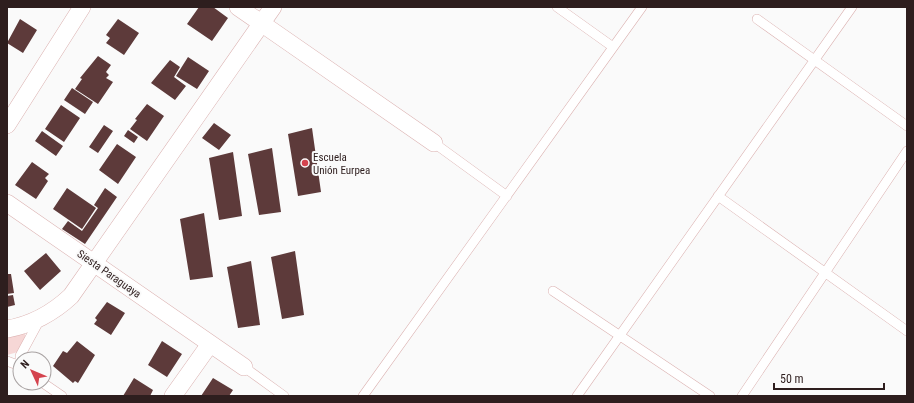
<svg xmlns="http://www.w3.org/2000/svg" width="914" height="403" font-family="'Roboto Condensed',sans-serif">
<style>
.green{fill:#f6d7d6}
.building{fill:#5d3a3a}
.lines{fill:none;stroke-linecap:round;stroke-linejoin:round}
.lane-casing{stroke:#dbb1b0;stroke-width:10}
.street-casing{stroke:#dbb1b0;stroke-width:18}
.lane{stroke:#fff;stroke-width:9}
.street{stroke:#fff;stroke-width:17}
.poi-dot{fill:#d4434e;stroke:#fafafa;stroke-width:1.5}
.labels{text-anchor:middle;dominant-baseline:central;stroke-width:4;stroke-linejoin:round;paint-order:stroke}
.poi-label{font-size:11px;fill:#2e1e1e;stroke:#fafafa;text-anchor:start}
.street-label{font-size:11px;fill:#2e1e1e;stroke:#fafafa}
</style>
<rect width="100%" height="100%" fill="#fafafa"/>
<path class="green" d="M25 333V338L18 352 7 355V337Z"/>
<path class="building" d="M199 7H213L228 18 212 41 187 24Z
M20 19 37 30 23 53 7 43Z
M118 19 139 33 124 55 106 43 110 38 106 35Z
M98 56 111 65 106 72 109 75 106 78 113 82 98 104 75 89 82 79 80 78Z
M188 57 209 71 197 89 176 76Z
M170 60 180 67 174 77 186 86 175 100 151 83Z
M72 88 93 102 85 114 64 100Z
M147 104 164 116 147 141 130 129 137 120 135 119Z
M61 105 80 118 64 142 45 129Z
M214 123 231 135 219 150 202 138Z
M104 125 113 131 98 153 89 147Z
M312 128 321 192 298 196 288 134Z
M128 130 138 137 134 143 124 136Z
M42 131 63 146 56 156 35 141Z
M117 144 136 157 118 184 99 170Z
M272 148 281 212 259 215 248 154Z
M233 152 242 216 219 220 209 158Z
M32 162 49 174 45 178 48 181 36 199 15 185Z
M67 188 96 208 82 229 53 209Z
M105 188 117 197 85 244 62 229 68 221 82 231 98 208 94 205Z
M204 213 213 277 190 280 180 219Z
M295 251 304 315 282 319 271 257Z
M46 253 61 271 40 290 24 271Z
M251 261 260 325 238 328 227 267Z
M7 274H11L14 293 7 294Z
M13 295 15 305 7 307V296Z
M107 302 125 313 111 335 94 324 97 320 95 318Z
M77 341 95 355 78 383 75 381 73 383 53 366 63 351 67 353Z
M162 341 182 354 167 377 148 365Z
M134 378 153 390 150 396H123Z
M213 378 233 390 229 396H201Z"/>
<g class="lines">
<defs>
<path id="lane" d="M557 7 613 47
M757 19 907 126
M434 143 507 196
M718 196 907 331
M553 291 710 396
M20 360V356L39 321
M7 361 20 366
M244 367 284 396
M43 383 62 396
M363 396 642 7
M577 396 852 7
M742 396 907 151"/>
<path id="street" d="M238 7 434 143
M7 125 82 7
M7 203 244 367
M7 329C31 325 54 312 71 296L273 7
M173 396 210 344"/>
</defs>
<use href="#lane" class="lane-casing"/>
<use href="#street" class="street-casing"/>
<use href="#lane" class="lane"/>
<use href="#street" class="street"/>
</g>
<circle class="poi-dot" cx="305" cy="163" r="4"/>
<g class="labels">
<g class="poi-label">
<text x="313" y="157">Escuela<tspan x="313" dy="13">Unión Eurpea</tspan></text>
</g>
<g class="street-label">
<text transform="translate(109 274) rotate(35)">Siesta Paraguaya</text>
</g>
</g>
<rect width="914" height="403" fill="none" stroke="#2e1e1e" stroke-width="16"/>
<g transform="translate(32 371) rotate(314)"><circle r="19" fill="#fafafa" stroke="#a8a2a2"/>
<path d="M0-3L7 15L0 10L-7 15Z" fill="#d4434e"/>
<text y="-6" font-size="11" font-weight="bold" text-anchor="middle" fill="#2e1e1e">N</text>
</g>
<path d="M774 383v6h110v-6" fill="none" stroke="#2e1e1e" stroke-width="2"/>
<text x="780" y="383" font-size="12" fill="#2e1e1e" stroke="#fafafa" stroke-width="3" paint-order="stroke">50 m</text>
</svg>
